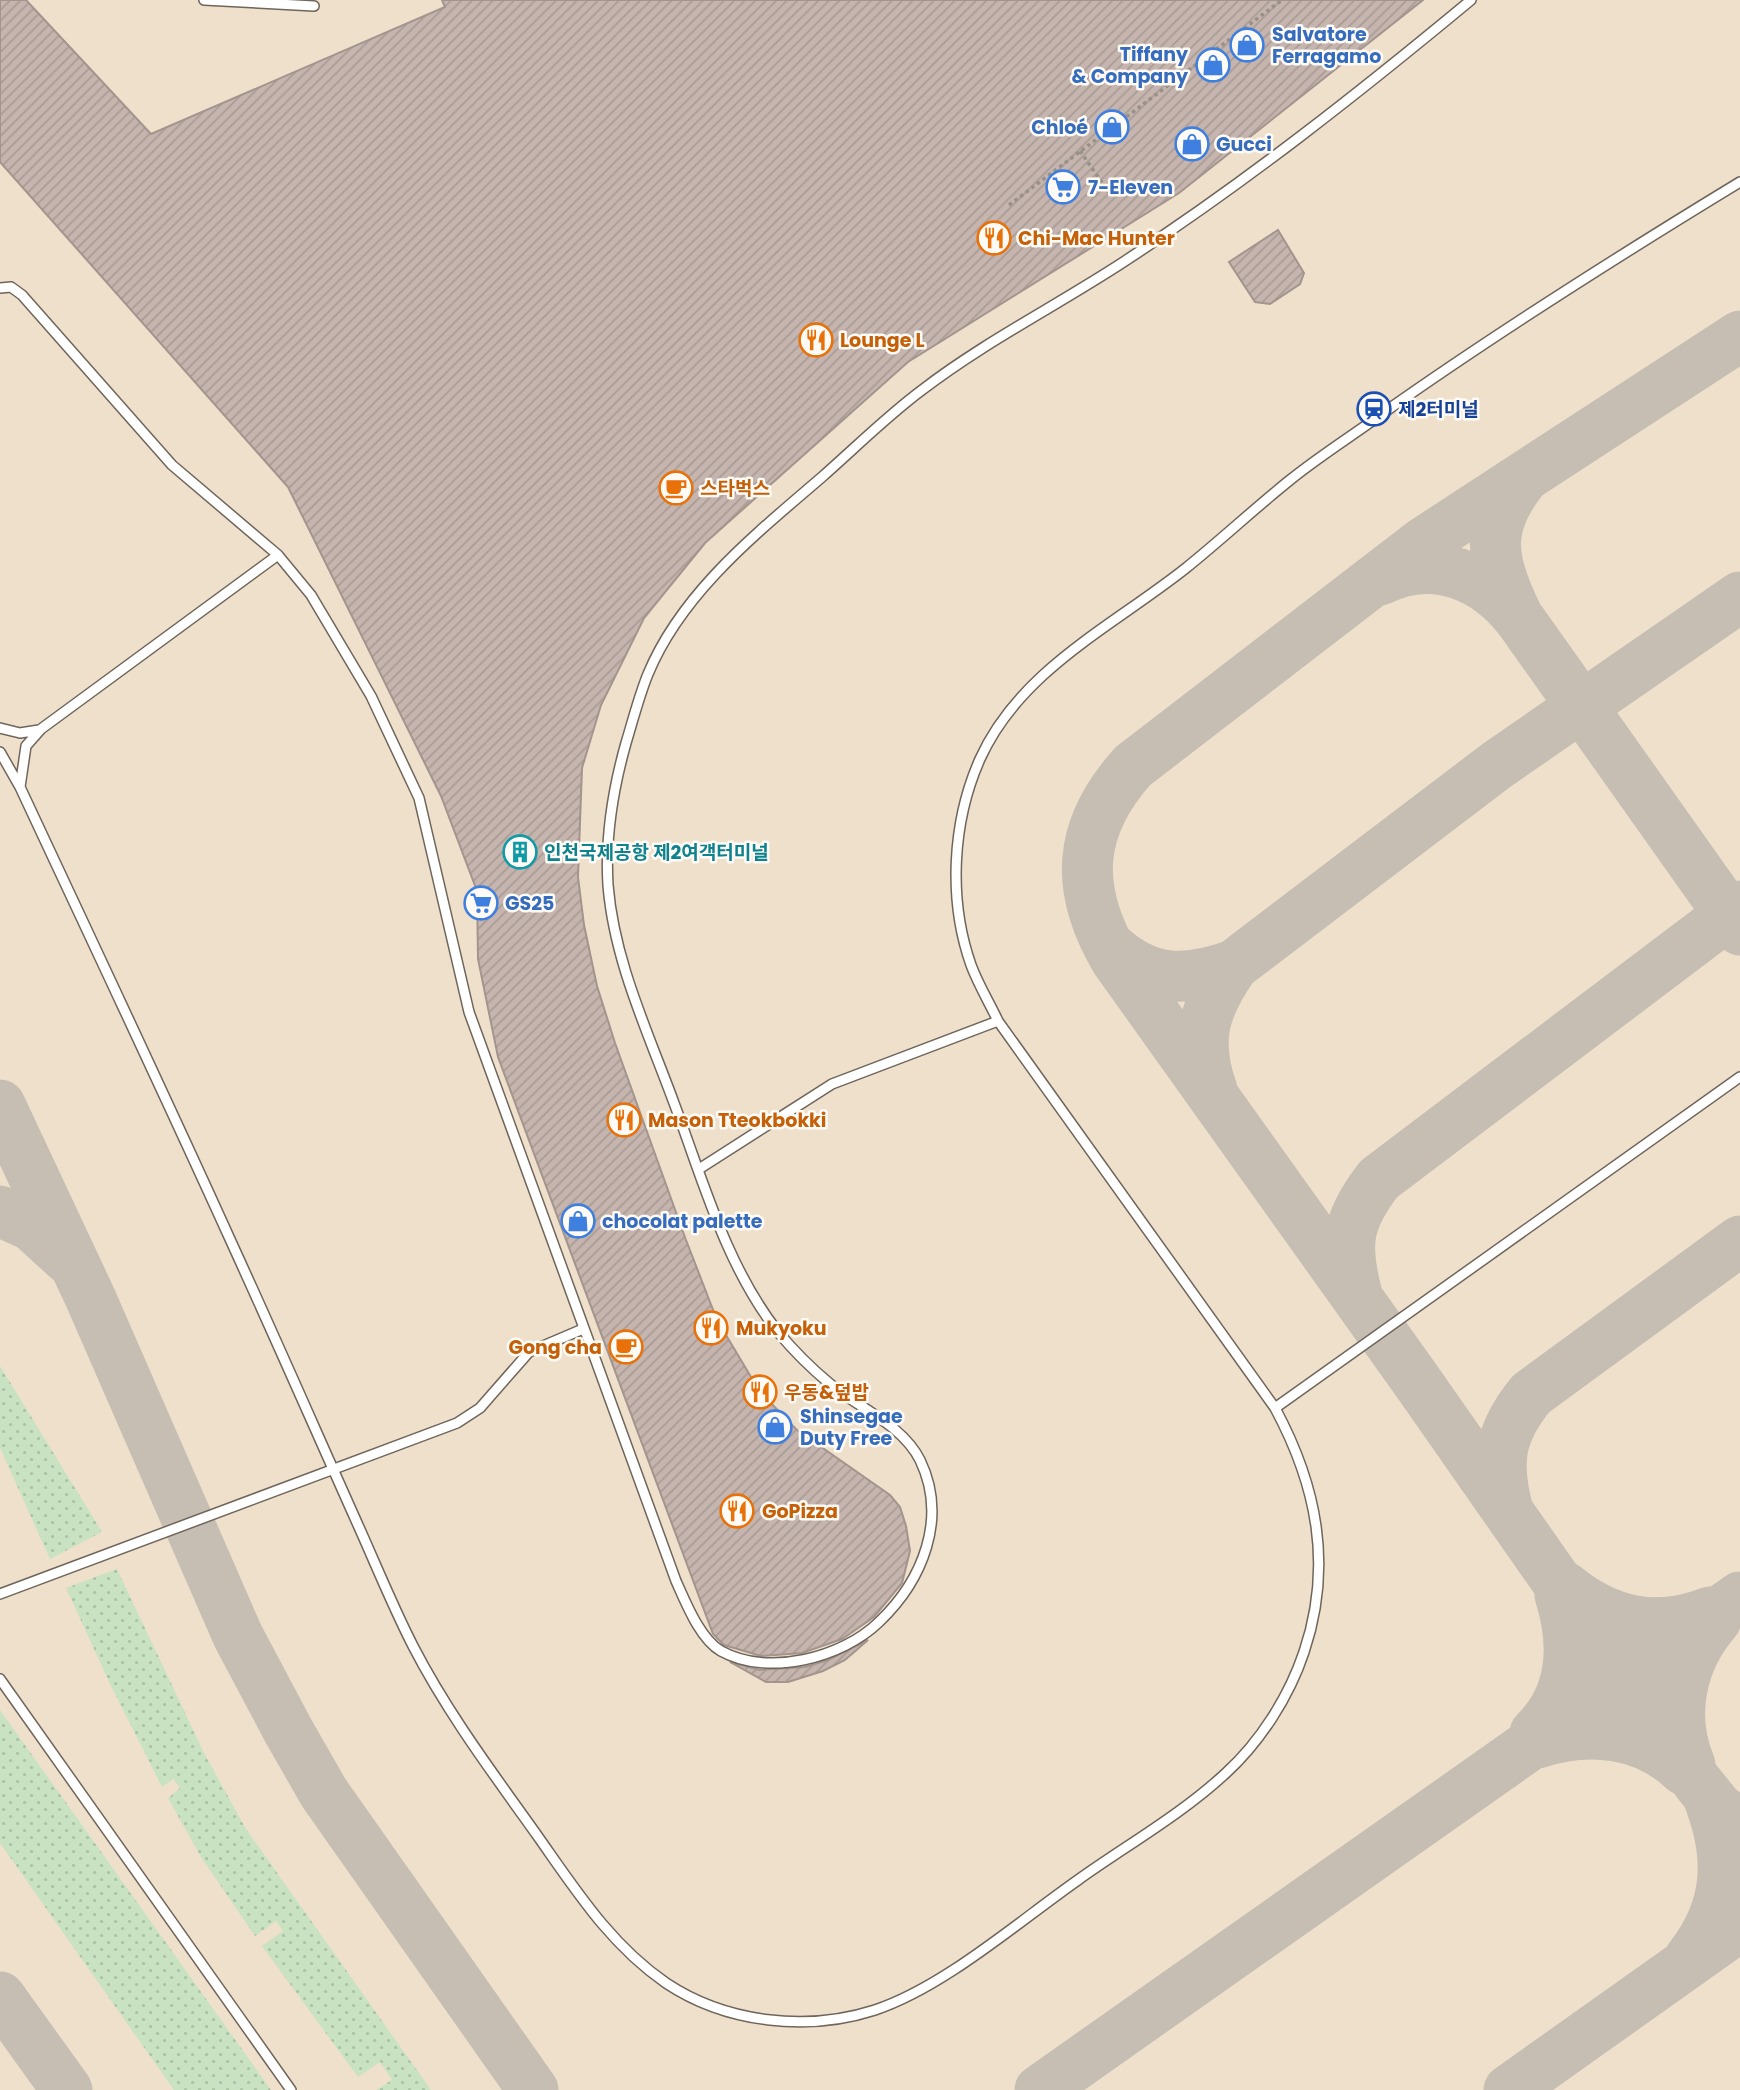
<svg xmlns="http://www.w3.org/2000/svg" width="1740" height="2090" font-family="Poppins,'Noto Sans KR',sans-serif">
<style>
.built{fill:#efe0cc}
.green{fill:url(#green-dots)}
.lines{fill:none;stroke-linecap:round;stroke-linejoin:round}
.taxiway{stroke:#c6beb2;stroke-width:51}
.building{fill:url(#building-hatch);stroke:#a3948d;stroke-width:2}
.lane-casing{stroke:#6f655a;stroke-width:12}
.path{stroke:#989187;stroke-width:3.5;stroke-dasharray:3.5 3.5;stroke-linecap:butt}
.lane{stroke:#fff;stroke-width:9}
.labels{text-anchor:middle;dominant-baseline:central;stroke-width:5;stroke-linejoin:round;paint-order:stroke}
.shop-label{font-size:19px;font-weight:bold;fill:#366cbe;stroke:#fefaf5;text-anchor:start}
.food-label{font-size:19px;font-weight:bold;fill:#c56008;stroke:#fefaf5;text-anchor:start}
.transit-label{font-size:19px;font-weight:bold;fill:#164399;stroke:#fefaf5;text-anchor:start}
.culture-label{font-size:19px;font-weight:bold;fill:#0d838f;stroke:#fefaf5;text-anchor:start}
</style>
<defs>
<pattern id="green-dots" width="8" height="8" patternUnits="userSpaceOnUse" patternTransform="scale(1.75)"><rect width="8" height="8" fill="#c8e2c2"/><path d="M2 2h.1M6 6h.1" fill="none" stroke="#acc2a6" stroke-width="1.8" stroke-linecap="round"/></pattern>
<pattern id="building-hatch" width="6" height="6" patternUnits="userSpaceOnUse" patternTransform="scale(1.75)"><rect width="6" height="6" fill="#c5b5ae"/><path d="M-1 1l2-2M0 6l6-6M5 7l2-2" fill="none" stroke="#a99b95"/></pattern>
</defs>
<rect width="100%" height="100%" fill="#f6ecdf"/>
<path class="built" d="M0 0H1740V2090H0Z"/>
<path class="green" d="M0 1366 102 1532 50 1559 0 1448Z
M117 1569 205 1755 246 1829 431 2090H376L392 2080 380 2062 358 2077 262 1946 283 1931 276 1921 255 1936 201 1857 168 1798 180 1788 173 1779 162 1787 111 1686 66 1588Z
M0 1710 271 2090H174L0 1843Z"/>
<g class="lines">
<path class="taxiway" d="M1740 336 1424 542 1133 766C1077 828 1074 889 1116 960L1416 1380 1698 1783 1719 1809 1740 1823
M1380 580C1434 553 1487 576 1521 621L1740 930
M1517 615C1490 560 1484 526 1525 476
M1110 947C1150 983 1185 982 1234 965
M1212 1090C1194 1039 1204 1008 1234 965L1497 765 1740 597
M0 1105 90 1297 238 1636 289 1732 324 1793 533 2090
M0 1211 32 1226 68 1259
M1357 1295C1344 1245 1346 1221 1379 1179L1740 906
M1508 1511C1495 1462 1499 1433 1531 1394L1740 1241
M1565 1587C1609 1623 1657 1633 1710 1612
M1535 1733C1574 1695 1575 1643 1560 1595
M1538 1743C1587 1726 1645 1732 1684 1770
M1690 1765C1669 1715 1681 1660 1716 1620
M1689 1959C1731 1906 1731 1854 1707 1794
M0 1997 67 2090
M1040 2090 1740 1597
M1509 2090 1740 1926"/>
</g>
<path class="building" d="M0 0H26L151 134 445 7 442 0H1423L1179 193 908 362 705 543 644 618 601 705 582 768 578 877 584 925 597 986 615 1043 686 1240 717 1320 760 1392 797 1430 890 1495 900 1507 906 1526 910 1551 902 1583 874 1617 842 1639 802 1653 761 1656 724 1645 713 1634 498 1057 478 959 477 891 441 796 288 487 0 162Z
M1278 230 1304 273 1300 284 1270 304 1255 302 1229 262Z
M868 1640 845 1660 823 1671 788 1682H766L730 1662 760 1670 805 1667 828 1660Z"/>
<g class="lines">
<defs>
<path id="lane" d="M204 0 314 6
M0 288 11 287 22 295 172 465 278 555 311 595 371 696 419 798 469 1012 676 1581C686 1603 700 1639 721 1651 768 1677 842 1658 879 1622 923 1580 948 1518 920 1460 902 1424 858 1408 829 1383 811 1368 793 1350 778 1332 726 1266 703 1180 674 1103 648 1032 614 961 608 885 605 836 613 789 626 743 633 720 639 696 648 674 682 592 757 533 822 477 855 448 887 416 922 390 986 341 1058 305 1125 261 1246 182 1360 92 1471 0
M0 728 20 733 39 730
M0 752 20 787C90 937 161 1087 229 1237 273 1333 315 1429 358 1525 376 1565 393 1607 413 1646 448 1714 495 1776 539 1838 577 1892 611 1945 666 1983 726 2023 807 2032 875 2010 944 1987 1018 1922 1078 1880 1127 1845 1182 1814 1226 1773 1260 1742 1289 1697 1304 1652 1333 1566 1317 1486 1275 1408L998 1021C989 1002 978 984 971 965 948 900 952 822 980 759 1020 670 1113 626 1186 568 1222 539 1255 508 1290 480 1321 455 1355 434 1386 411 1501 330 1620 255 1740 182
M20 787 26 746 41 729 278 555
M699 1169 832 1084 998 1021
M1275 1408 1740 1077
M0 1594 457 1423 480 1408 529 1352 583 1329
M0 1679 291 2090"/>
</defs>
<use href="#lane" class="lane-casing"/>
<path class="path" d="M1080 151 1110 194
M1009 205 1282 0"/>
<use href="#lane" class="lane"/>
</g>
<defs>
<symbol id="shop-ring" viewBox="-11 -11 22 22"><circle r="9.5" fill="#fefaf5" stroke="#3f7fe0" stroke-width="1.5"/><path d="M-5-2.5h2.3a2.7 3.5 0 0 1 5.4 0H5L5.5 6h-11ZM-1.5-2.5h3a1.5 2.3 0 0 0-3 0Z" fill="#3f7fe0"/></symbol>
<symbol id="supermarket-ring" viewBox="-11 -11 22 22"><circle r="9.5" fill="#fefaf5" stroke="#3f7fe0" stroke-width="1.5"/><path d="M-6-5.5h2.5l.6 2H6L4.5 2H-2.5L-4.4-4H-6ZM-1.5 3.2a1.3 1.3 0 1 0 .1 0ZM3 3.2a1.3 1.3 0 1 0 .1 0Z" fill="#3f7fe0"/></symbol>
<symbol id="restaurant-ring" viewBox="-11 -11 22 22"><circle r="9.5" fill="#fefaf5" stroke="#e8710a" stroke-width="1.5"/><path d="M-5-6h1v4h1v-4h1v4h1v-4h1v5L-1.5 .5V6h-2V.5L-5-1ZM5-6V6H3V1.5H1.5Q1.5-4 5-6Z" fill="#e8710a"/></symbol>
<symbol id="station-ring" viewBox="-11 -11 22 22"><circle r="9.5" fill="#fefaf5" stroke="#1a4fb4" stroke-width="1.5"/><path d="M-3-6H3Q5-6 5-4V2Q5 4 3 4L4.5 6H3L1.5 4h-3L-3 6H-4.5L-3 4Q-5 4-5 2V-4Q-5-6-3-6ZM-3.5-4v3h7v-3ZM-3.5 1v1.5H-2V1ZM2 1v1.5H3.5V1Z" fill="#1a4fb4"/></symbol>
<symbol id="cafe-ring" viewBox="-11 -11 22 22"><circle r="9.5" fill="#fefaf5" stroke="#e8710a" stroke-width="1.5"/><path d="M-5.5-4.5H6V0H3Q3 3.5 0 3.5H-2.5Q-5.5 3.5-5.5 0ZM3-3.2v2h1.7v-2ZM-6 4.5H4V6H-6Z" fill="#e8710a"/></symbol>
<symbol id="building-ring" viewBox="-11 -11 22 22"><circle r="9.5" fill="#fefaf5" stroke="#0f9aa8" stroke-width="1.5"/><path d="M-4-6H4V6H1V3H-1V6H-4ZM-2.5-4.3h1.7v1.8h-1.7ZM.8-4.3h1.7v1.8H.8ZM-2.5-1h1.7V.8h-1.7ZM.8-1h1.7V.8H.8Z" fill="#0f9aa8"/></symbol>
</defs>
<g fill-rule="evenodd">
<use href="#shop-ring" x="1228" y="26" width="38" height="38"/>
<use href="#shop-ring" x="1194" y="46" width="38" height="38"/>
<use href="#shop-ring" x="1093" y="108" width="38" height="38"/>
<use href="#shop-ring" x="1173" y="125" width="38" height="38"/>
<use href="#supermarket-ring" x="1044" y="168" width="38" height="38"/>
<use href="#restaurant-ring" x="975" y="219" width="38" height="38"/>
<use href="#restaurant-ring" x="797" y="321" width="38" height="38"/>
<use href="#station-ring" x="1355" y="390" width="38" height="38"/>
<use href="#cafe-ring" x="657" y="469" width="38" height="38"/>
<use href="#building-ring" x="501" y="833" width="38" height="38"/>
<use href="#supermarket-ring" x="462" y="884" width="38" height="38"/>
<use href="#restaurant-ring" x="605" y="1101" width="38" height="38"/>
<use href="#shop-ring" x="559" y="1202" width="38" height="38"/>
<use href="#restaurant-ring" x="692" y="1309" width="38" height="38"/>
<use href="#cafe-ring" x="607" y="1328" width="38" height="38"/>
<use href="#restaurant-ring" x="741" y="1373" width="38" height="38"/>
<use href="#shop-ring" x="756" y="1408" width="38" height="38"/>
<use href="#restaurant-ring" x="718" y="1492" width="38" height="38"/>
</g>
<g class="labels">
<g class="shop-label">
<text x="1272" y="34">Salvatore<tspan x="1272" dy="22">Ferragamo</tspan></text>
<text x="1188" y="54" text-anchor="end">Tiffany<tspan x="1188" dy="22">&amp; Company</tspan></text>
<text x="1088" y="127" text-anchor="end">Chloé</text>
<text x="1216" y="144">Gucci</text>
<text x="1088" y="187">7-Eleven</text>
<text x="505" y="903">GS25</text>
<text x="602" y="1221">chocolat palette</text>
<text x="800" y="1416">Shinsegae<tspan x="800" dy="22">Duty Free</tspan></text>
</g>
<g class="food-label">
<text x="1018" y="238">Chi-Mac Hunter</text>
<text x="840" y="340">Lounge L</text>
<text x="700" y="488">스타벅스</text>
<text x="648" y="1120">Mason Tteokbokki</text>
<text x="736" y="1328">Mukyoku</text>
<text x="602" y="1347" text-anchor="end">Gong cha</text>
<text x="784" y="1392">우동&amp;덮밥</text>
<text x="762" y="1511">GoPizza</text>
</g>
<g class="transit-label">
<text x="1398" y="409">제2터미널</text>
</g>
<g class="culture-label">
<text x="544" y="852">인천국제공항 제2여객터미널</text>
</g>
</g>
</svg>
